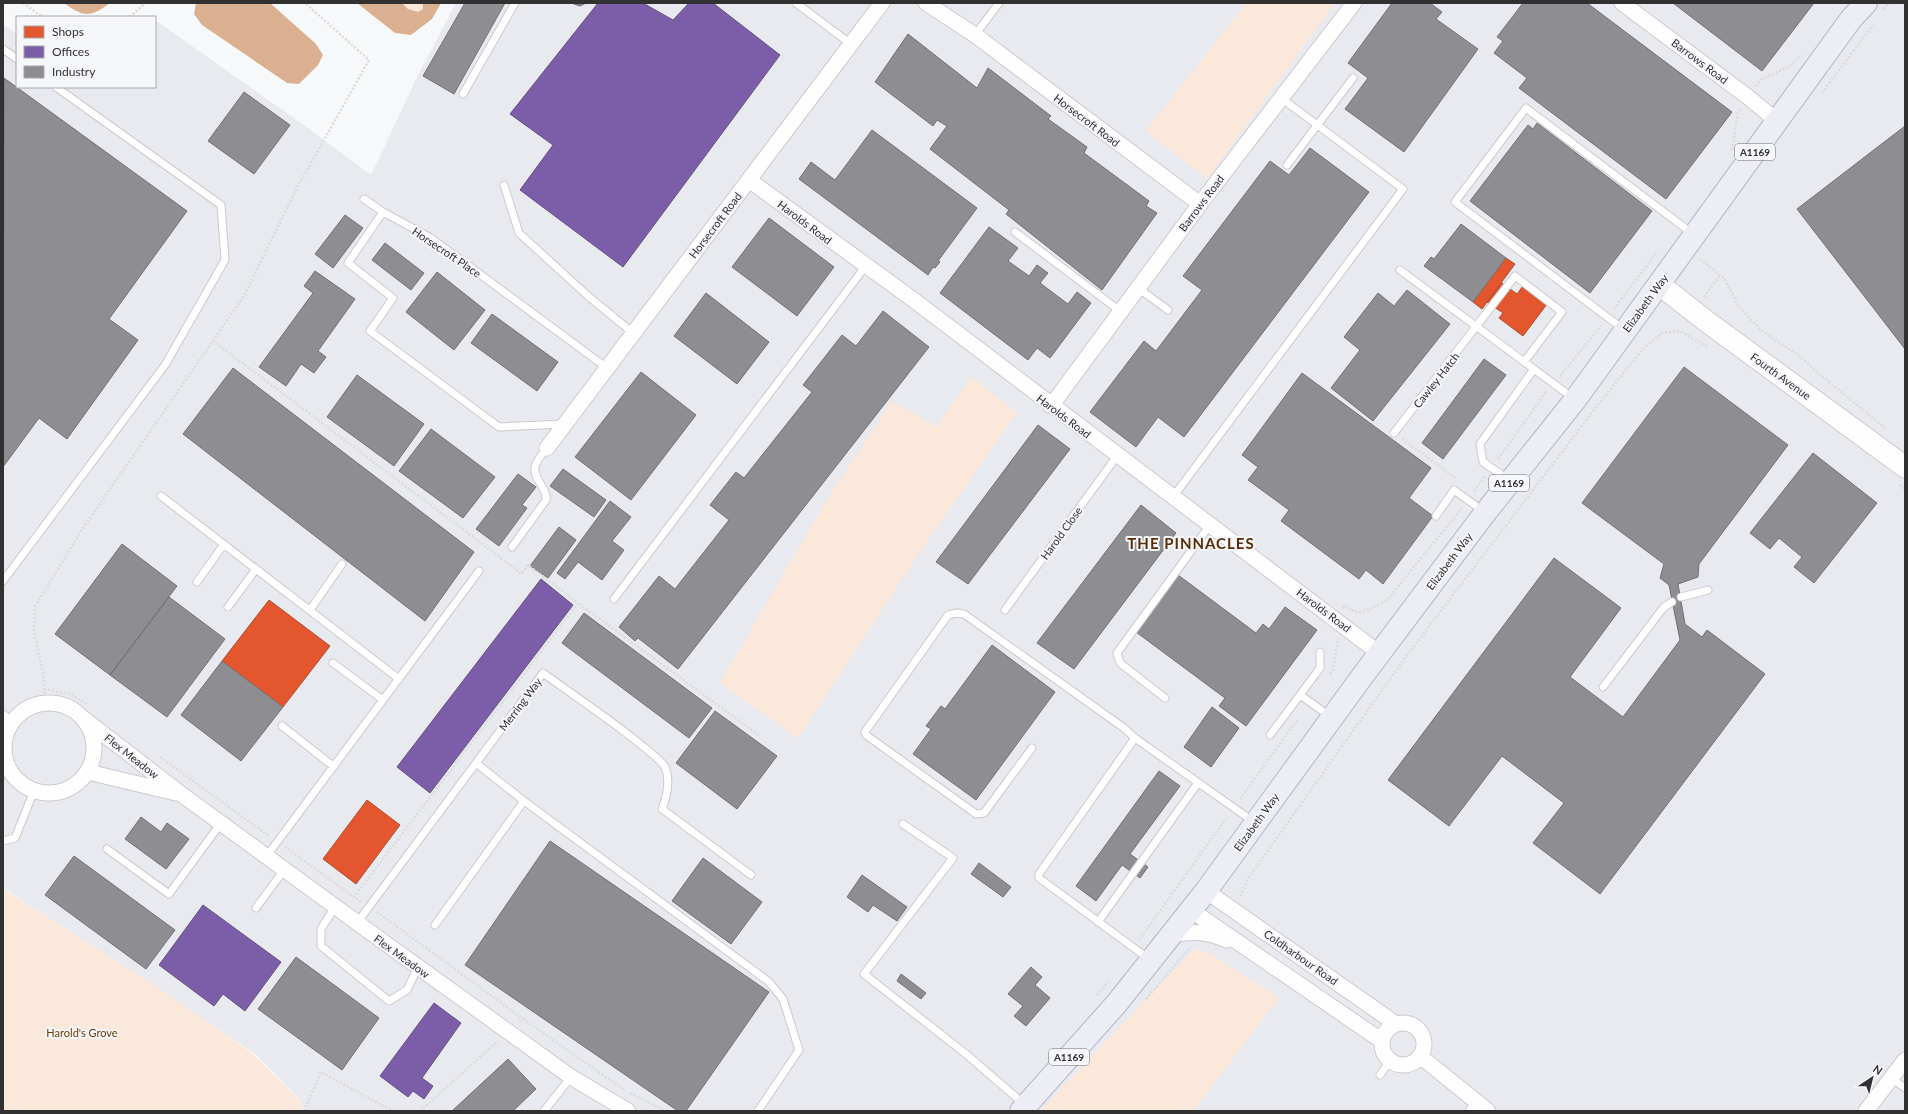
<svg xmlns="http://www.w3.org/2000/svg" width="1908" height="1114" font-family="Lato,sans-serif">
<style>
.built{fill:#e8eaf0}
.green{fill:#fbe8da}
.water{fill:#dab090}
.shops{fill:#e4572e;stroke:#ae4c2f}
.offices{fill:#7b5ea7;stroke:#655084}
.industry{fill:#8d8d92;stroke:#717175}
.lines{fill:none;stroke-linecap:round;stroke-linejoin:round}
.lane-casing{stroke:#cbcbcd;stroke-width:9}
.street-casing{stroke:#cbcbcd;stroke-width:17}
.secondary-casing{stroke:#cbcbcd;stroke-width:23}
.primary-casing{stroke:#b5b6c4;stroke-width:24}
.path{stroke:#dbdbdc;stroke-width:2.5;stroke-dasharray:2 2;stroke-linecap:butt}
.lane{stroke:#fefefe;stroke-width:7}
.street{stroke:#fefefe;stroke-width:15}
.secondary{stroke:#fefefe;stroke-width:21}
.primary{stroke:#ecedf5;stroke-width:22}
.labels{text-anchor:middle;dominant-baseline:central;stroke-width:4;stroke-linejoin:round;paint-order:stroke}
.shield{fill:#f6f7fa;stroke:#6c6c6e;stroke-width:1}
.shield-label{font-size:10px;font-weight:bold;fill:#313132}
.street-label{font-size:11px;fill:#313132;stroke:#f6f7fa}
.park-label{font-size:11px;fill:#723a00;stroke:#f6f7fa}
.district-label{font-size:15px;font-weight:bold;letter-spacing:1px;fill:#592e05;stroke:#f6f7fa}
</style>
<rect width="100%" height="100%" fill="#f7f8f9"/>
<path class="built" d="M456 3H1905V1111H304L299 1099 254 1053 3 888V24L17 34V87H155V20L308 128 371 175 418 75Z"/>
<path class="green" d="M402 3H423V9L418 12 408 9Z
M1246 3H1335L1207 179 1146 131Z
M972 377 1017 413 925 544 798 738 720 683 825 503 892 401 936 427Z
M3 889 160 989 252 1053 299 1100 304 1111H3Z
M1194 949 1207 952 1279 998 1193 1111H1040Z"/>
<path class="water" d="M64 3H110C90 18 83 17 64 3Z
M196 3H270L316 44 323 55 318 65 299 84 287 83 202 25 194 14Z
M357 3H402L408 9 418 12 423 9V3H441L432 19 411 35 395 33Z"/>
<path class="shops" d="M1506 258 1515 264 1482 309 1473 302Z
M1502 283 1517 294 1523 286 1547 304 1523 336 1499 318 1503 313 1487 302Z
M269 600 330 646 283 707 222 661Z
M367 800 400 825 356 884 323 859Z"/>
<path class="offices" d="M598 3H643L673 20 689 3H713L780 55 623 267 520 190 553 145 510 114Z
M541 579 573 605 430 793 397 767Z
M203 905 281 962 245 1011 223 994 214 1006 159 965Z
M434 1003 461 1023 422 1078 433 1086 424 1099 413 1091 408 1097 380 1076Z"/>
<path class="industry" d="M465 3H505L454 94 423 76Z
M571 3H586L580 6Z
M1392 3H1430L1442 12 1436 19 1478 49 1404 152 1345 109 1368 78 1348 63Z
M1523 3H1587L1732 112 1666 199 1519 88 1527 78 1494 53 1503 41 1497 37Z
M1673 3H1814L1762 71Z
M908 34 977 88 988 68 1051 116 1048 119 1087 147 1084 153 1149 201 1146 206 1157 213 1102 290 1006 214 1009 210 930 149 947 126 937 120 933 126 875 82Z
M4 78 187 211 109 319 138 340 67 439 39 418 3 467Z
M244 92 290 125 254 174 208 141Z
M1537 123 1652 211 1590 293 1470 201 1528 125 1533 129Z
M1905 126V349L1797 209Z
M872 130 977 208 938 261 940 262 935 268 933 267 928 275 799 179 811 162 835 180Z
M1310 148 1369 192 1184 437 1158 417 1136 447 1090 412 1144 341 1156 351 1202 290 1183 276 1270 161 1289 175Z
M345 215 363 228 333 268 315 254Z
M769 218 834 267 797 316 732 267Z
M1461 224 1506 258 1473 302 1424 266 1431 257 1434 259Z
M989 227 1018 248 1008 261 1029 276 1037 265 1048 273 1040 283 1068 304 1077 292 1091 303 1050 358 1037 348 1028 360 940 293Z
M385 243 424 273 411 290 372 260Z
M315 271 355 299 318 351 326 357 314 373 301 364 286 386 259 367 313 293 304 286Z
M437 272 485 310 454 350 406 312Z
M1407 290 1450 324 1373 421 1331 388 1360 350 1344 337 1378 293 1394 306Z
M706 293 769 342 737 384 674 336Z
M883 311 929 347 678 669 638 638 635 641 619 627 659 576 675 589 729 520 710 505 736 472 744 478 812 392 803 385 842 335 856 346Z
M492 314 558 362 537 391 471 343Z
M1484 359 1506 375 1443 459 1422 443Z
M1684 367 1788 445 1699 564 1698 577 1678 584 1685 624 1702 637 1707 630 1765 674 1600 894 1533 843 1564 803 1502 756 1449 826 1388 780 1554 558 1621 608 1570 677 1623 717 1680 640 1669 585 1660 578 1664 564 1582 503Z
M233 368 474 552 425 621 183 434Z
M641 372 696 415 631 500 575 457Z
M1302 373 1431 468 1409 498 1433 516 1383 584 1366 570 1359 579 1281 521 1289 510 1248 480 1258 467 1242 455Z
M357 375 424 424 394 466 327 417Z
M1038 425 1070 449 968 584 936 562Z
M431 429 495 477 463 518 399 471Z
M1813 453 1877 503 1814 583 1794 567 1802 557 1779 538 1770 549 1750 533Z
M563 469 606 500 594 517 550 486Z
M518 474 536 487 522 505 527 508 499 546 476 529Z
M610 501 631 517 612 541 624 550 602 580 578 562 565 579 557 573Z
M1141 505 1176 533 1074 669 1037 643Z
M559 527 576 540 548 578 530 566Z
M122 544 177 586 110 675 55 634Z
M1178 575 1256 633 1263 624 1269 629 1285 607 1317 630 1246 726 1219 706 1225 698 1136 632Z
M169 597 225 639 167 717 110 675Z
M584 613 712 708 689 738 562 643Z
M992 645 1055 692 976 800 913 754 931 729 926 726 941 706 945 709Z
M222 661 283 707 241 761 181 715Z
M1212 707 1239 728 1211 767 1184 747Z
M715 711 777 756 737 809 676 763Z
M1159 771 1180 786 1130 854 1148 867 1140 878 1122 865 1096 901 1076 886Z
M141 817 161 832 167 823 189 839 166 869 125 839Z
M550 841 769 992 686 1111H678L465 965Z
M74 856 175 930 146 969 45 895Z
M703 858 762 902 731 944 672 901Z
M979 863 1011 887 1003 897 971 874Z
M862 875 907 907 897 921 873 905 868 912 847 897Z
M296 957 379 1018 342 1070 258 1009Z
M1031 967 1042 977 1035 985 1050 998 1026 1026 1014 1016 1023 1006 1008 994Z
M901 974 926 993 921 999 897 981Z
M508 1059 536 1089 513 1111H452Z"/>
<g class="lines">
<defs>
<path id="lane" d="M796 3 851 44
M975 35 999 3
M3 49 17 59
M463 94 515 3
M1287 165 1353 78
M504 185 519 233 588 296 633 333
M364 199 383 212
M1015 232 1120 311
M1400 270 1573 398
M1138 288 1168 310
M1623 329 1455 202 1526 108 1693 234
M564 424 499 427 370 331 393 298 348 263 383 212 431 238 607 368
M1394 433 1515 276 1562 312 1524 362
M1509 480 1483 462 1480 444 1534 369
M161 496 399 679
M1173 497 1403 189 1281 98
M1436 516 1454 490 1483 511
M512 547 546 500C548 488 533 480 535 467 536 461 543 453 547 448
M3 581 165 365 225 260 221 205 56 87
M197 582 224 544
M1681 597 1708 590
M614 599 865 267
M228 607 256 569
M310 610 342 564
M1005 610 1117 456
M1320 652V668L1300 695 1331 717
M333 663 383 700
M1603 687 1664 607 1672 602
M1165 698 1120 663 1117 653 1210 525
M3 714 12 721
M282 726 333 766
M1270 735 1300 695
M1032 748 984 813 976 814 866 735 865 732 948 615 957 613 964 614 1124 728 1135 738
M476 763 524 801 768 981 783 999 799 1050 758 1111
M903 824 953 858 864 974 966 1054 1024 1104
M3 841 15 838 34 791
M107 849 169 894 221 823
M266 857 479 571
M335 907 321 929V946L389 1001 407 990 418 967
M256 908 284 870
M1098 922 1198 783
M357 923 543 673C577 698 613 721 645 748 651 753 661 760 665 767 671 781 667 796 662 809L751 875
M435 925 524 801
M1149 959 1039 878V874L1135 738 1254 822
M1380 1075 1390 1061
M1891 1078 1905 1088
M544 1111 571 1077
M1469 1111 1476 1101"/>
<path id="street" d="M926 3 975 35 1200 204
M1622 3 1748 97 1777 121
M749 180 915 301 1379 653
M1051 406 1200 204 1354 3
M547 448 882 3
M4 748a45 45 0 1 1 90 0a45 45 0 1 1-90 0Z
M84 719 181 794 385 943 571 1077 628 1111
M88 772 176 793
M1206 891 1396 1024
M1191 910 1382 1041
M1171 935C1194 931 1204 931 1227 940
M1382 1044a21 21 0 1 1 42 0a21 21 0 1 1-42 0Z
M1420 1056 1488 1111
M1866 1111 1905 1060"/>
<path id="secondary" d="M1659 284 1706 321 1905 467"/>
<path id="primary" d="M1021 1111 1117 1003 1206 891 1361 678 1485 513 1575 400 1851 19 1866 3"/>
</defs>
<use href="#lane" class="lane-casing"/>
<use href="#street" class="street-casing"/>
<use href="#secondary" class="secondary-casing"/>
<use href="#primary" class="primary-casing"/>
<path class="path" d="M23 3 42 17
M1884 9 1889 3
M130 17 145 3
M1756 86 1762 79 1792 65 1801 54
M1822 93 1873 25
M1732 150 1738 112 1741 108
M1700 259 1724 278 1739 307 1763 332 1800 356 1817 372 1886 429
M1704 297 1720 275
M1614 309 1657 252
M213 341 522 574 528 565 578 603
M1560 376 1601 326
M1402 439 1457 479
M1498 459 1546 392
M1900 485 1905 489
M1474 491 1485 476
M1343 608 1345 605 1355 612H1364L1387 600 1462 508
M1330 674 1333 670 1338 640
M44 689 71 694 88 705
M45 702 43 673 34 632 35 607 81 531 244 296 297 188 369 60 305 3
M160 757 269 836
M1240 799 1297 720
M285 847 354 897
M1240 896 1249 877 1405 658 1597 406 1643 349 1662 333 1680 331 1708 347
M361 902 354 897 578 603 760 736
M377 912 523 1019 520 1022
M1139 940 1228 816
M1097 995 1108 982
M1146 999 1191 947
M523 1019 623 1089
M630 1093 666 1111
M304 1111 321 1072 393 1111
M420 1111 498 1041"/>
<use href="#lane" class="lane"/>
<use href="#street" class="street"/>
<use href="#secondary" class="secondary"/>
<use href="#primary" class="primary"/>
</g>
<g class="labels">
<g class="shield">
<rect x="1735" y="144" width="40" height="16" rx="3"/>
<rect x="1489" y="475" width="40" height="16" rx="3"/>
<rect x="1049" y="1049" width="40" height="16" rx="3"/>
</g>
<g class="shield-label">
<text x="1755" y="152">A1169</text>
<text x="1509" y="483">A1169</text>
<text x="1069" y="1057">A1169</text>
</g>
<g class="street-label">
<text transform="translate(1700 61) rotate(37)">Barrows Road</text>
<text transform="translate(1087 120) rotate(37)">Horsecroft Road</text>
<text transform="translate(1201 203) rotate(-53)">Barrows Road</text>
<text transform="translate(805 222) rotate(37)">Harolds Road</text>
<text transform="translate(715 225) rotate(-53)">Horsecroft Road</text>
<text transform="translate(447 252) rotate(34)">Horsecroft Place</text>
<text transform="translate(1645 303) rotate(-54)">Elizabeth Way</text>
<text transform="translate(1781 376) rotate(36)">Fourth Avenue</text>
<text transform="translate(1436 380) rotate(-52)">Cawley Hatch</text>
<text transform="translate(1064 416) rotate(37)">Harolds Road</text>
<text transform="translate(1061 533) rotate(-54)">Harold Close</text>
<text transform="translate(1449 561) rotate(-53)">Elizabeth Way</text>
<text transform="translate(1324 610) rotate(37)">Harolds Road</text>
<text transform="translate(520 704) rotate(-53)">Merring Way</text>
<text transform="translate(132 756) rotate(38)">Flex Meadow</text>
<text transform="translate(1256 822) rotate(-54)">Elizabeth Way</text>
<text transform="translate(402 956) rotate(36)">Flex Meadow</text>
<text transform="translate(1301 957) rotate(35)">Coldharbour Road</text>
</g>
<g class="park-label">
<text x="82" y="1032">Harold's Grove</text>
</g>
<g class="district-label">
<text x="1191" y="543">THE PINNACLES</text>
</g>
</g>
<rect width="1908" height="1114" fill="none" stroke="#313132" stroke-width="8"/>
<rect x="16" y="16" width="140" height="72" fill="#f6f7fa" stroke="#a7a8aa"/>
<rect x="24" y="26" width="20" height="12" fill="#e4572e" stroke="#a7a8aa"/>
<text x="52" y="36" font-size="12" fill="#313132">Shops</text>
<rect x="24" y="46" width="20" height="12" fill="#7b5ea7" stroke="#a7a8aa"/>
<text x="52" y="56" font-size="12" fill="#313132">Offices</text>
<rect x="24" y="66" width="20" height="12" fill="#8d8d92" stroke="#a7a8aa"/>
<text x="52" y="76" font-size="12" fill="#313132">Industry</text>
<g transform="translate(1872 1078) rotate(35)" stroke="#f6f7fa" stroke-width="3" paint-order="stroke">
<path d="M0-3L7 15L0 10L-7 15Z" fill="#313132"/>
<text y="-6" font-size="11" font-weight="bold" text-anchor="middle" fill="#313132">N</text>
</g>
</svg>
